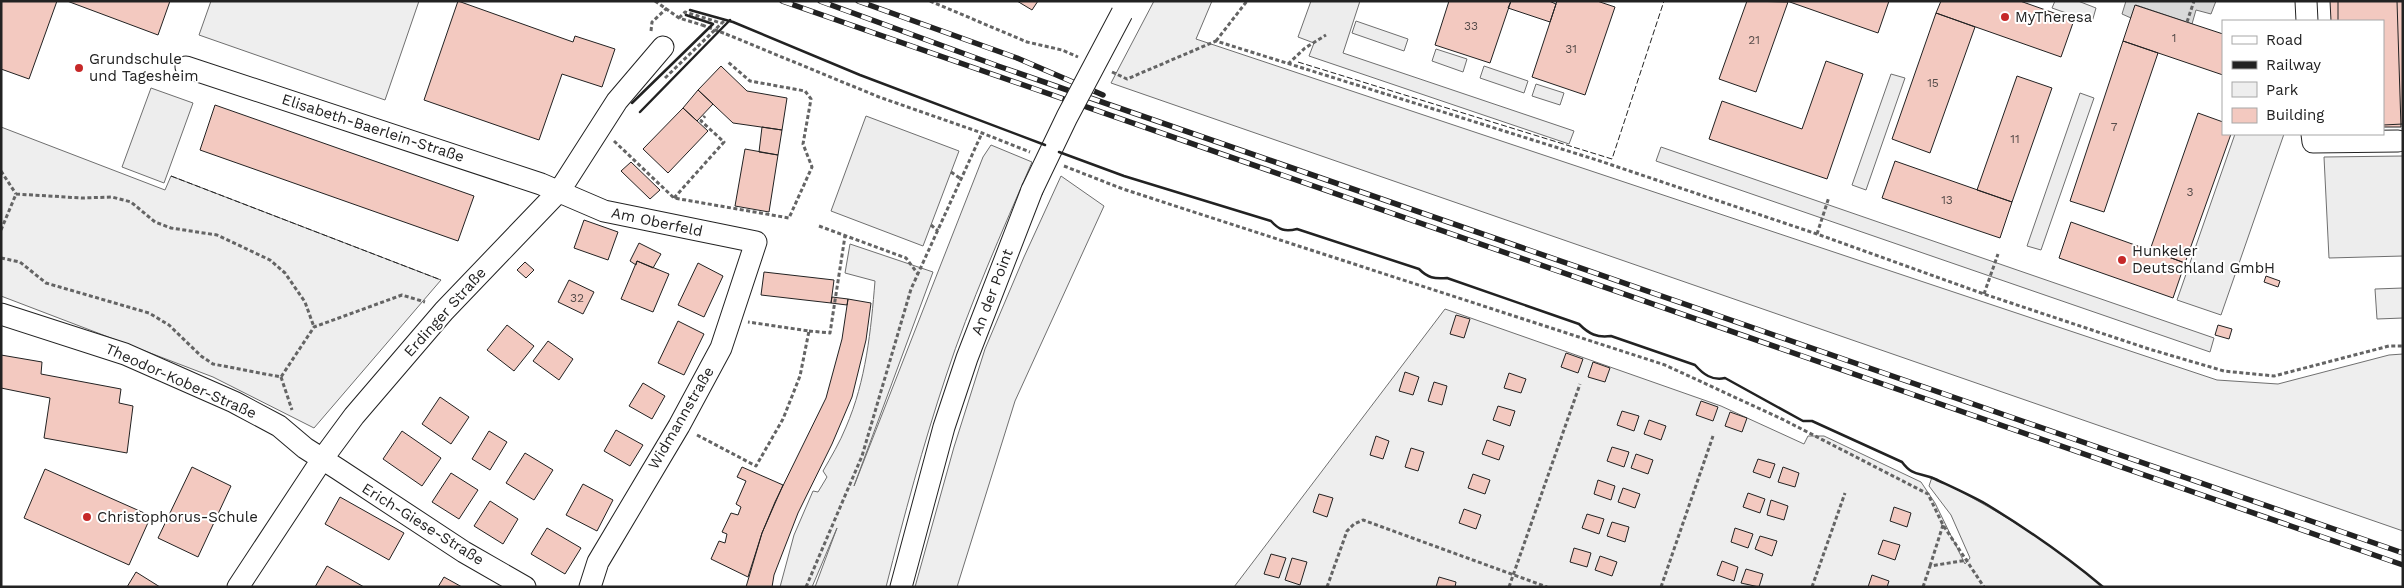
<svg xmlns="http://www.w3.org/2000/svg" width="2404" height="588" font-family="'Work Sans',sans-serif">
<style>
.green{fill:#eee;stroke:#6f6f6f}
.parking{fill:#ededed;stroke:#6f6f6f}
.water{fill:#d9d9d9;stroke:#6f6f6f}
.building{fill:#f3c9c0;stroke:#222}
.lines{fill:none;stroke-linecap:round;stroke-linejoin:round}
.minor-casing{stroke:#222;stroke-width:23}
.path{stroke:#646464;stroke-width:3;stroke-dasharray:4 2.5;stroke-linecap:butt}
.minor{stroke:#fff;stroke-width:21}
.rail-casing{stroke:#222;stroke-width:5.5}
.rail{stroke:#fff;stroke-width:4;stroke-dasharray:11;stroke-linecap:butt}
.minor-bridge-casing{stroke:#222;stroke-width:23;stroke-linecap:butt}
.path-bridge{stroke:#646464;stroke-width:3;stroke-dasharray:4 2.5;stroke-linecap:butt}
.minor-bridge{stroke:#fff;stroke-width:21}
.fence{stroke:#222;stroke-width:1;stroke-dasharray:6 2.5;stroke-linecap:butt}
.wall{stroke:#222;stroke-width:2.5}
.poi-dot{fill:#c62828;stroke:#fff;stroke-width:2}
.labels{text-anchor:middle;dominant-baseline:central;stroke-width:4;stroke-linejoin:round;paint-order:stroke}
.number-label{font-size:12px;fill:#564c4a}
.poi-label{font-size:15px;fill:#222;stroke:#fff;text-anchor:start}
.street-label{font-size:15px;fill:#222;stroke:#fff}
</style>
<rect width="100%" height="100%" fill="#fff"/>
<path class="green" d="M211 1H419L385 100 199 35Z
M1154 1H1212L1196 39 2217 380 2278 384 2389 355 2403 354V531L1111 83Z
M1 127 165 190 171 176 441 280 314 428 213 377 1 296Z
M991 145 1032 162C1002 232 970 303 946 376 923 445 904 516 886 587H815L837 528 812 587H780L794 535 813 491 818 492 827 477 823 471C831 457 840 442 846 427 866 381 871 330 875 281L845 273 850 244 933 272 854 486 983 157Z
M1061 176 1104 206 1015 401 957 587H915L954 447 985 349 1024 257Z
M2403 288V318L2377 319 2375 289Z
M1445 309 1721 406 1804 444 1808 436H1824L1921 482 1935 503 1965 564 1970 558 1951 515 1929 486 1932 477C1993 507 2050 542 2103 587H1234Z"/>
<path class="parking" d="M1311 1H1360L1343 53 1574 131 1569 144 1309 56 1314 43 1298 37Z
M2055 1H2078L2096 8 2092 22 2052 8Z
M1356 21 1408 39 1404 51 1352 33Z
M1436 49 1467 59 1463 72 1432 61Z
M1484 66 1528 81 1524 93 1480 78Z
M1891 74 1905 78 1866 190 1852 185Z
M1536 84 1564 93 1560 105 1532 96Z
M151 88 193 103 164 183 122 167Z
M2080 93 2094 98 2041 250 2027 246Z
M866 116 959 151 923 246 831 211Z
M2235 134H2284L2221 315 2177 300Z
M1661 147 2214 338 2210 352 1656 161Z
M2403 156V256L2329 258 2324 157Z"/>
<path class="water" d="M2126 1H2216L2211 14 2196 10 2192 24 2136 5 2131 18 2122 14Z"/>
<path class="building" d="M1 1H57L29 79 1 69Z
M67 1H170L158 35Z
M458 1 573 42 575 36 615 49 602 87 562 74 539 140 424 100Z
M1017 1H1038L1032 10Z
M1449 1H1511L1490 63 1435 45Z
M1511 1H1549L1556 4 1550 22 1508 8Z
M1557 1H1597L1615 7 1585 95 1532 77Z
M1747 1 1788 2 1756 92 1719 79Z
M1787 1H1889L1878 33Z
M1941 1H2020L2074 20 2061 57 1936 13Z
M2330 1H2397L2401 127H2383V21H2331Z
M2338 1H2403V124L2383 125V21H2338Z
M2135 5 2223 34V75L2123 41Z
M1936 13 1975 27 1930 153 1892 139Z
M2123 41 2158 53 2104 212 2070 201Z
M1826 61 1863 74 1827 179 1709 139 1722 101 1802 129Z
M721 66 747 91 787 98 782 130 733 123 698 90Z
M2017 76 2052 88 2012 202 1977 190Z
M698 90 713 104 697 121 683 108Z
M215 105 474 196 458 241 200 150Z
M683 108 708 131 668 173 643 149Z
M2198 113 2223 122V134H2231L2185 263 2150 250Z
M762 127 782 130 778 155 759 152Z
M745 149 778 155 769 212 735 206Z
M1895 161 2012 202 2000 238 1882 198Z
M631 162 660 190 650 199 621 171Z
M584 220 618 232 608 260 574 248Z
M2071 222 2185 263 2173 298 2059 258Z
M639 243 661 254 653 268 637 261 636 265 630 261Z
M637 261 669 274 653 312 621 299Z
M525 262 534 270 526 278 517 270Z
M698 263 723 276 704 317 678 305Z
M764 272 834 280 831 303 761 295Z
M2266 276 2280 281 2278 287 2264 282Z
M569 280 594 292 583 314 558 302Z
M832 297 848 299 847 305 831 303Z
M848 299 871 303 866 340 852 397 832 444 798 513 774 575 772 587H746L762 533 775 502 826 398 842 339Z
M1456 315 1470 319 1464 338 1450 334Z
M678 321 704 334 684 375 658 363Z
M507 325 534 346 514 371 487 350Z
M2218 325 2232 329 2229 339 2215 335Z
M548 341 573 359 559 380 533 361Z
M1566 353 1583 359 1578 373 1561 367Z
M1 355 42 362 41 374 121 389 119 403 133 406 127 453 44 438 50 398 1 388Z
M1593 362 1610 368 1605 382 1588 377Z
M1405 372 1419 377 1413 395 1399 391Z
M1509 373 1526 379 1521 393 1504 388Z
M1434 382 1447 386 1442 405 1428 401Z
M643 383 665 396 652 419 629 406Z
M440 397 469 417 451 444 422 424Z
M1701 401 1718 407 1713 421 1696 415Z
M1498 406 1515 411 1510 426 1493 420Z
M1622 411 1639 416 1634 431 1617 425Z
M1730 412 1747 418 1742 432 1725 426Z
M1649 420 1666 426 1661 440 1644 434Z
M616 430 643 445 630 466 604 451Z
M402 431 441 458 422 486 383 459Z
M489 431 507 442 490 470 472 459Z
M1376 436 1389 441 1383 459 1370 455Z
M1487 440 1504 446 1499 460 1482 454Z
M1612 447 1629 452 1624 467 1607 461Z
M1411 448 1424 452 1418 471 1405 467Z
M525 453 553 470 534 500 506 483Z
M1636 454 1653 460 1648 474 1631 468Z
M1758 459 1775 464 1770 478 1753 472Z
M192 467 231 486 198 557 158 538Z
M742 467 783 485 762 533 748 577 711 559 719 541 725 543 727 534 722 532 731 513 738 515 741 507 736 504 746 481 737 477Z
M1783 467 1799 473 1795 487 1778 482Z
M45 469 151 516 129 565 24 518Z
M451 473 478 490 459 519 432 502Z
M1473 474 1490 480 1485 494 1468 488Z
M1598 480 1615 486 1611 500 1594 494Z
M583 484 613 500 597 531 566 515Z
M1623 488 1640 494 1635 508 1618 502Z
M1748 493 1765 499 1760 513 1743 507Z
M1319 494 1333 498 1327 517 1313 512Z
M340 497 404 533 389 560 325 524Z
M1771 500 1788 506 1784 520 1767 515Z
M490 501 518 519 503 544 474 526Z
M1894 507 1911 513 1907 527 1890 521Z
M1464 509 1481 515 1476 529 1459 523Z
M1587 514 1604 519 1599 534 1582 528Z
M1612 522 1629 527 1625 542 1607 536Z
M547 528 581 548 565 574 531 554Z
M1735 528 1753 534 1748 548 1731 542Z
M1760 536 1777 541 1772 556 1755 549Z
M1883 540 1900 545 1895 560 1878 554Z
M1574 548 1591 553 1587 567 1570 562Z
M1271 554 1286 558 1279 578 1264 574Z
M1600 556 1617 562 1612 576 1595 570Z
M1292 558 1307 562 1300 585 1285 580Z
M1722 561 1738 567 1734 581 1717 575Z
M327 566 364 587H315Z
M1746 569 1763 574 1759 587 1741 583Z
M136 572 160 587H127Z
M1872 575 1889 581 1887 587H1868Z
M444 577 462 587H438Z
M1439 577 1456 582 1455 587H1436Z"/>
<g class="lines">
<defs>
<path id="minor" d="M2306 1 2307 21
M186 67 541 184 604 211 756 242 721 348 679 426 598 562 590 587
M2312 134 2313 142 2398 141
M1 314 125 354 234 402 279 426 305 448 338 469 464 552 525 587
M238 587 323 458 354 416 444 311 560 190 617 101 663 47
M901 587 944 427 967 358 1032 190"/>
</defs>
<use href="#minor" class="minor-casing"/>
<path class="path" d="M655 1 679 18 702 25
M930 1 1027 42 1062 50 1078 57
M679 18 685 12 721 23
M2187 22 2194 1
M651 31 652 22 667 8
M726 34 879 97 982 133 1030 152
M1216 41 1247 1
M1288 64 1305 48 1326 35
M1112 72 1127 79 1216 41 1600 161 1817 234 1984 294 2149 349 2224 371 2274 376 2389 346H2403
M665 78 724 21
M614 141 674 198 789 218 812 167 803 144 811 99 805 91 750 81 728 62
M1064 166 1123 189 1665 365 1784 420 1928 494 1943 525 1984 587
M1 171 16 194
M951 172 961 179
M674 198 724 142 701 121 705 116
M931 225 938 231
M819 226 906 258 918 274
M1 230 16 194 82 198 112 197 131 202 155 222 171 228 217 235 270 260 285 273 305 302 314 327
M1817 234 1829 197
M1 258 20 262 46 283 149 313 169 325 201 356 213 364 281 377 314 327 402 295 425 302
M1984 294 1998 254
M809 331 830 333 845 236
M281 377 292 410
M697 435 756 466 783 419 800 376 809 331 748 322
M1930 566 1943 525
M806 587 862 456 911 289 982 133
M1327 587 1347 531 1354 524 1363 520 1547 587
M1509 587 1580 384
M1661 587 1713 436
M1812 587 1845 493
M1923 587 1930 566 1968 560"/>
<use href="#minor" class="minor"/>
<defs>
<path id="rail" d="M782 1 2403 565
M820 1 998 66 2403 553
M858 1 1017 58 1103 95"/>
</defs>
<use href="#rail" class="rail-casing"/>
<use href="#rail" class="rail"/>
<defs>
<path id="minor-bridge" d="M1032 190 1067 117 1122 13"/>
</defs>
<use href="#minor-bridge" class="minor-bridge-casing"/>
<path class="path-bridge" d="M702 25 726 34"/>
<use href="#minor-bridge" class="minor-bridge"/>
<path class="fence" d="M1298 62 1612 159 1664 1
M171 176 441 280"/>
<path class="wall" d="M690 10 733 22 860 75 1045 145
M632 103 713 24 686 15
M640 112 730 20
M1059 152 1124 176 1271 221C1279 230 1285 232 1297 229L1419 269C1428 278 1434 279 1447 278L1579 324C1589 334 1597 338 1611 336L1695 365C1703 374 1712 381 1725 378L1803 421H1812L1902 462C1913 477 1920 472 1935 479 1952 487 1970 495 1986 504 2027 529 2066 556 2103 587"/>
</g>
<g class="poi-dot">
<circle cx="2005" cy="17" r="5"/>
<circle cx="79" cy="68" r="5"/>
<circle cx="2122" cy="260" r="5"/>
<circle cx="87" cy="517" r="5"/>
</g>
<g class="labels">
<g class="number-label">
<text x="1471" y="26">33</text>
<text x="2174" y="38">1</text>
<text x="1754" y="40">21</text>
<text x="1571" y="49">31</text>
<text x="1933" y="83">15</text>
<text x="2114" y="127">7</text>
<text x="2015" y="139">11</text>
<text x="2190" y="192">3</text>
<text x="1947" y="200">13</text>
<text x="577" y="298">32</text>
</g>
<g class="poi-label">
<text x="2015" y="17">MyTheresa</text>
<text x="89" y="59">Grundschule<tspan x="89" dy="17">und Tagesheim</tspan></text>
<text x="2132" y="251">Hunkeler<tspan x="2132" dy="17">Deutschland GmbH</tspan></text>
<text x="97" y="517">Christophorus-Schule</text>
</g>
<g class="street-label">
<text transform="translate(373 128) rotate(18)">Elisabeth-Baerlein-Straße</text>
<text transform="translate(657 222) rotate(12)">Am Oberfeld</text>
<text transform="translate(992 292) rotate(-69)">An der Point</text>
<text transform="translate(445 312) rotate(-48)">Erdinger Straße</text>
<text transform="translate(181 381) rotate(24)">Theodor-Kober-Straße</text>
<text transform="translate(681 418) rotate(-60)">Widmannstraße</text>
<text transform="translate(423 524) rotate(32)">Erich-Giese-Straße</text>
</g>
</g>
<rect width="2404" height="588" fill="none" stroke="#222222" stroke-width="5"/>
<rect x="2222" y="20" width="162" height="115" fill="#ffffff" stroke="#a7a7a7"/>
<rect x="2232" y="36" width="25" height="8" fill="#ffffff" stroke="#a7a7a7"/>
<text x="2266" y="45" font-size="15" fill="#222222">Road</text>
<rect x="2232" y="61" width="25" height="8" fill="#222222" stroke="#a7a7a7"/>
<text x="2266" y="70" font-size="15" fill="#222222">Railway</text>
<rect x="2232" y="82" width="25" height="15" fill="#eeeeee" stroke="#a7a7a7"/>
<text x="2266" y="95" font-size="15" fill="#222222">Park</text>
<rect x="2232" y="108" width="25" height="15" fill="#f3c9c0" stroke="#a7a7a7"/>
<text x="2266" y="120" font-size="15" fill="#222222">Building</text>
</svg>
